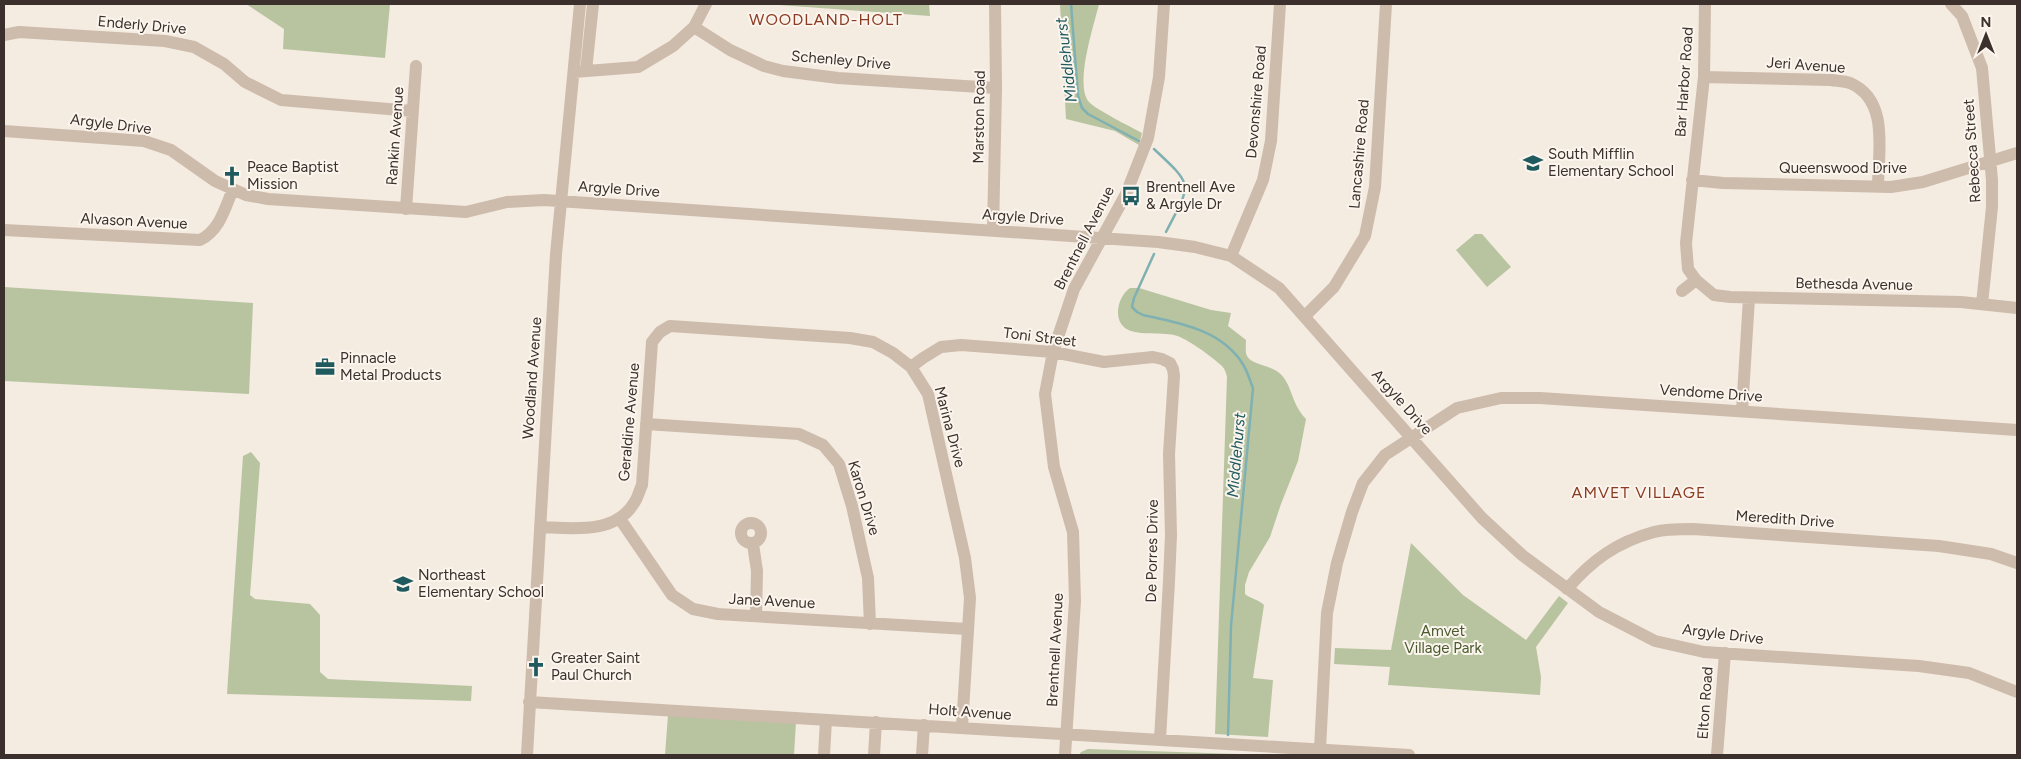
<svg xmlns="http://www.w3.org/2000/svg" width="2021" height="759" font-family="Figtree,sans-serif">
<style>
.green{fill:#b8c4a0}
.lines{fill:none;stroke-linecap:round;stroke-linejoin:round}
.stream{stroke:#7fb0b2;stroke-width:2.5}
.minor{stroke:#cdbbac;stroke-width:12}
.labels{text-anchor:middle;dominant-baseline:central;stroke-width:4;stroke-linejoin:round;paint-order:stroke}
.street-label{font-size:15px;fill:#3b302b;stroke:#fbf5ee}
.poi-label{font-size:15px;fill:#3b302b;stroke:#fbf5ee;text-anchor:start}
.park-label{font-size:15px;fill:#4a5a2e;stroke:#fbf5ee}
.neighbourhood-label{font-size:16px;letter-spacing:1px;fill:#8c3b22;stroke:#fbf5ee}
.water-label{font-size:16px;font-style:italic;fill:#1f5a5e;stroke:#fbf5ee}
</style>
<rect width="100%" height="100%" fill="#f4ebe1"/>
<path class="green" d="M246 4H390L385 58 283 49 284 29Z
M779 4H929L930 16 779 5Z
M1060 4H1099C1094 25 1074 85 1089 102 1095 109 1131 127 1142 133L1139 145 1115 131 1066 119Z
M1475 234H1482L1511 267 1487 287 1456 250Z
M4 287 253 303 249 394 4 381Z
M1130 288H1139L1211 310 1231 313 1228 326 1246 340C1246 344 1245 352 1247 356 1252 366 1274 364 1284 378 1293 391 1292 404 1306 419L1298 461 1281 504 1270 537 1249 572 1245 585V594C1251 599 1258 599 1264 605L1253 678 1273 680 1268 737 1215 734 1227 377C1226 373 1225 369 1222 366 1212 357 1187 338 1174 335 1161 332 1135 336 1125 328 1112 318 1119 295 1130 288Z
M251 452 260 463 250 595 255 599 310 604 320 615V672L328 679 472 686 471 701 227 694 243 456Z
M1411 543 1463 595 1526 640 1559 596 1568 603 1536 647 1541 677 1540 695 1388 685 1390 667 1334 664 1335 648 1391 650Z
M668 715 796 722 794 755H665Z
M1088 749 1268 755H1079L1081 752Z"/>
<g class="lines">
<path class="stream" d="M1071 4 1078 96 1082 108 1088 114 1139 141
M1154 149C1195 187 1191 183 1166 232
M1154 254 1134 298 1132 307 1137 312 1143 315C1180 323 1223 330 1244 366 1248 373 1250 381 1253 388L1231 626 1228 735"/>
<path class="minor" d="M1705 4 1704 77 1686 243 1688 269 1696 280 1714 295 1730 297 1961 302 2017 308
M1951 4 1962 16 1982 68 1992 180V207L1982 304
M694 27 730 50 764 66 783 71 838 78 996 88
M4 35 19 32 165 41 194 47 224 64 245 82 281 100 412 111
M586 71 593 4
M574 72 638 67 673 46 694 27 706 4
M1704 77 1831 80C1837 81 1844 81 1850 83 1890 100 1878 153 1878 187
M4 131 144 141 171 150 215 181 246 195 268 199 466 212 507 202 544 200 1158 242 1195 247 1231 256 1279 288 1482 518 1522 555 1599 612 1655 641 1704 652 1919 666 1969 673 2017 692
M1692 180 1723 183 1891 187 1923 182 2017 153
M406 209 416 66
M4 230 200 240C220 230 225 208 233 189
M993 231 996 88 995 4
M1231 256 1263 180 1271 141 1280 4
M1682 291 1696 280
M1305 316 1334 287 1365 236 1375 187 1386 4
M911 367 923 358 941 347 961 345 1053 352 1104 362 1153 357 1162 359 1170 363 1173 369 1174 376 1169 454 1171 535 1169 581 1160 740
M1742 411 1749 298
M646 424 799 434 823 445 839 464 852 506 868 578 870 624
M620 519 672 595 693 609 718 614 967 629
M741 533a10 10 0 1 1 20 0a10 10 0 1 1-20 0Z
M540 527C571 528 615 535 634 503 638 498 639 491 642 485L652 342 660 332 670 326 850 338 873 342 893 353 911 367 928 394 965 558 970 598 962 727
M753 544 757 571 756 616
M1567 589C1592 560 1617 542 1654 532 1666 529 1680 529 1693 529L1939 546 1991 554 2017 563
M529 702 1409 755
M1320 749 1327 613 1337 563 1352 512 1363 483 1385 455 1457 408 1501 398H1540L2017 430
M527 755 556 254 580 4
M824 755 826 720
M874 755 876 722
M922 755 924 725
M1065 755 1075 601 1073 532 1054 467 1045 394 1053 352 1074 289 1126 194 1148 138 1159 77 1164 4
M1717 755 1725 653"/>
</g>
<defs>
<symbol id="school-bare" viewBox="-9 -9 18 18"><path d="M0-5L7-2L0 1L-7-2ZM-4 1L0 2.5L4 1V4Q0 6-4 4Z" fill="#1f5a5e" stroke="#fbf5ee" stroke-width="2.5" paint-order="stroke"/></symbol>
<symbol id="church-bare" viewBox="-9 -9 18 18"><path d="M-1.2-6h2.4v3.5h3.3v2.4h-3.3V6h-2.4V-.1h-3.3v-2.4h3.3Z" fill="#1f5a5e" stroke="#fbf5ee" stroke-width="2.5" paint-order="stroke"/></symbol>
<symbol id="bus-bare" viewBox="-9 -9 18 18"><path d="M-5-6H5V4H4V6H2V4H-2V6H-4V4H-5ZM-3.5-4V0h7V-4ZM-3.5 1.2v1.5H-2V1.2ZM2 1.2v1.5H3.5V1.2Z" fill="#1f5a5e" stroke="#fbf5ee" stroke-width="2.5" paint-order="stroke"/></symbol>
<symbol id="office-bare" viewBox="-9 -9 18 18"><path d="M-6-3h4V-5.5h4V-3h4V5H-6ZM-1-4.5V-3h2v-1.5ZM-6 0V1H6V0Z" fill="#1f5a5e" stroke="#fbf5ee" stroke-width="2.5" paint-order="stroke"/></symbol>
</defs>
<g fill-rule="evenodd">
<use href="#school-bare" x="1519" y="149" width="28" height="28"/>
<use href="#church-bare" x="218" y="162" width="28" height="28"/>
<use href="#bus-bare" x="1117" y="182" width="28" height="28"/>
<use href="#office-bare" x="311" y="353" width="28" height="28"/>
<use href="#school-bare" x="389" y="570" width="28" height="28"/>
<use href="#church-bare" x="522" y="653" width="28" height="28"/>
</g>
<g class="labels">
<g class="street-label">
<text transform="translate(142 25) rotate(5)">Enderly Drive</text>
<text transform="translate(841 60) rotate(5)">Schenley Drive</text>
<text transform="translate(1806 65) rotate(4)">Jeri Avenue</text>
<text transform="translate(1684 82) rotate(-86)">Bar Harbor Road</text>
<text transform="translate(1256 102) rotate(-85)">Devonshire Road</text>
<text transform="translate(979 117) rotate(-89)">Marston Road</text>
<text transform="translate(111 124) rotate(7)">Argyle Drive</text>
<text transform="translate(395 136) rotate(-86)">Rankin Avenue</text>
<text transform="translate(1972 151) rotate(-94)">Rebecca Street</text>
<text transform="translate(1359 154) rotate(-85)">Lancashire Road</text>
<text x="1843" y="168">Queenswood Drive</text>
<text transform="translate(619 189) rotate(4)">Argyle Drive</text>
<text transform="translate(1023 217) rotate(4)">Argyle Drive</text>
<text transform="translate(134 221) rotate(3)">Alvason Avenue</text>
<text transform="translate(1084 238) rotate(-63)">Brentnell Avenue</text>
<text transform="translate(1854 284) rotate(1)">Bethesda Avenue</text>
<text transform="translate(1040 337) rotate(7)">Toni Street</text>
<text transform="translate(532 378) rotate(-86)">Woodland Avenue</text>
<text transform="translate(1711 393) rotate(4)">Vendome Drive</text>
<text transform="translate(1402 402) rotate(48)">Argyle Drive</text>
<text transform="translate(629 422) rotate(-85)">Geraldine Avenue</text>
<text transform="translate(950 427) rotate(75)">Marina Drive</text>
<text transform="translate(864 498) rotate(73)">Karon Drive</text>
<text transform="translate(1785 519) rotate(4)">Meredith Drive</text>
<text transform="translate(1152 551) rotate(-89)">De Porres Drive</text>
<text transform="translate(772 601) rotate(3)">Jane Avenue</text>
<text transform="translate(1723 634) rotate(7)">Argyle Drive</text>
<text transform="translate(1055 650) rotate(-87)">Brentnell Avenue</text>
<text transform="translate(1705 703) rotate(-86)">Elton Road</text>
<text transform="translate(970 712) rotate(4)">Holt Avenue</text>
</g>
<g class="poi-label">
<text x="1548" y="154">South Mifflin<tspan x="1548" dy="17">Elementary School</tspan></text>
<text x="247" y="167">Peace Baptist<tspan x="247" dy="17">Mission</tspan></text>
<text x="1146" y="187">Brentnell Ave<tspan x="1146" dy="17">&amp; Argyle Dr</tspan></text>
<text x="340" y="358">Pinnacle<tspan x="340" dy="17">Metal Products</tspan></text>
<text x="418" y="575">Northeast<tspan x="418" dy="17">Elementary School</tspan></text>
<text x="551" y="658">Greater Saint<tspan x="551" dy="17">Paul Church</tspan></text>
</g>
<g class="park-label">
<text x="1443" y="631">Amvet<tspan x="1443" dy="17">Village Park</tspan></text>
</g>
<g class="neighbourhood-label">
<text x="826" y="19">WOODLAND-HOLT</text>
<text x="1639" y="492">AMVET VILLAGE</text>
</g>
<g class="water-label">
<text transform="translate(1066 60) rotate(-97)">Middlehurst</text>
<text transform="translate(1236 455) rotate(-85)">Middlehurst</text>
</g>
</g>
<rect width="2021" height="759" fill="none" stroke="#3b302b" stroke-width="10"/>
<g transform="translate(1986 35)" stroke="#fbf5ee" stroke-width="4" paint-order="stroke">
<path d="M0-4L9 19L0 12L-9 19Z" fill="#3b302b"/>
<text y="-8" font-size="14" font-weight="bold" text-anchor="middle" fill="#3b302b">N</text>
</g>
</svg>
